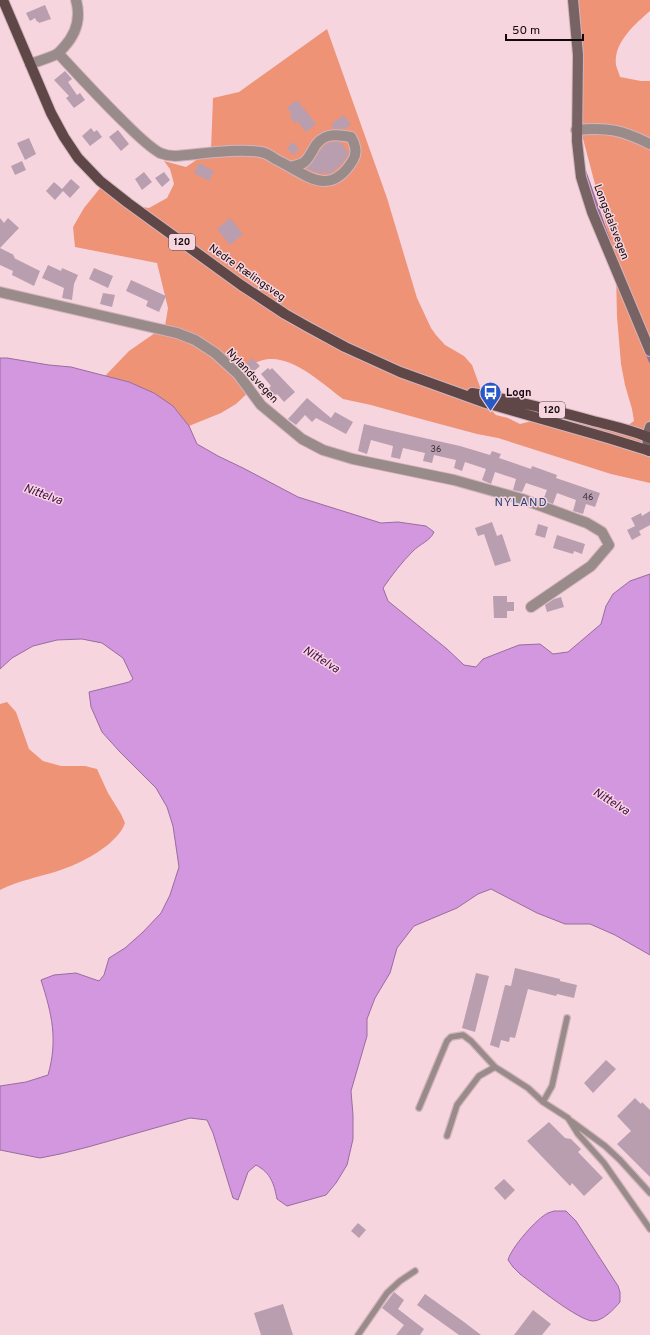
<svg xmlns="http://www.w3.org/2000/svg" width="650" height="1335" font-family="Overpass,sans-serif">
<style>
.forest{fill:#ef9377}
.water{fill:#d297de;stroke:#996c9f}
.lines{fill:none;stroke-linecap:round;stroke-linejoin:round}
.stream{stroke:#996c9f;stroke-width:3}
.building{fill:#b89eae}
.lane-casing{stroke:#d2b4bd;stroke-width:8}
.street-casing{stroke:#d2b4bd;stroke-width:12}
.secondary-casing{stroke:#d2b4bd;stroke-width:12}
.primary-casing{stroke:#d2b4bd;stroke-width:12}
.lane{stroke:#9a8b8b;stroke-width:5.5}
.street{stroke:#9a8b8b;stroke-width:10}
.secondary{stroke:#776363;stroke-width:10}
.primary{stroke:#5f4747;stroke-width:10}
.labels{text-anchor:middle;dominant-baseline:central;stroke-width:3;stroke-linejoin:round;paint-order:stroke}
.number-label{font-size:9px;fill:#3c2e34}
.shield{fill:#f6d5df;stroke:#57464b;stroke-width:1}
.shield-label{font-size:10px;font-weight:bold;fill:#13090c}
.street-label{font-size:11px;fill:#13090c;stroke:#f6d5df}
.poi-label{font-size:11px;font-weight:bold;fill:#13090c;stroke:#f6d5df;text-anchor:start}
.water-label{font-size:12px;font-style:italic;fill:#410a4c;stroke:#f6d5df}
.neighbourhood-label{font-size:12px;letter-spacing:1px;fill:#264178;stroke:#f6d5df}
</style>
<rect width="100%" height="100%" fill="#f6d5df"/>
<path class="forest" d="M576 0H650V11C635 24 613 43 616 65 617 69 619 73 620 77L641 81H650V483L611 474 498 438 477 434 421 419 371 405 343 399C321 383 289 351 260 361 251 364 249 365 243 372L254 387 236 404 221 413 189 426 173 406 129 382 105 376 129 351 165 326 168 308 157 263 75 247 73 227 84 208 105 182 129 205 149 208 167 198 174 184 170 169 164 161 186 167 211 150 213 98 239 92 327 29 387 198 417 298 431 328 436 335 445 345 464 356 472 365 487 406 496 415 508 418 520 424 540 419 560 411 627 426 634 421 632 409 625 385 621 364 617 317 616 271 613 252 578 120Z
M7 702 16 712 29 749 43 761 61 766H85L97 769 108 793 121 814 125 823C121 833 117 836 109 844 94 856 76 865 58 871 38 877 18 881 0 890V704Z"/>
<path class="water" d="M0 358H7L49 365 71 367 129 382 154 393 173 406 189 426 197 444 218 456 243 468 298 497 381 523 398 522 426 526 434 532C430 541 420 544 413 551 402 562 392 575 383 588L388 601 447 649 464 665 476 667 483 659 519 645 540 644 553 654 568 652 601 624 606 606 613 594 630 581 650 574V955L615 935 590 924H565L537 913 491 889 478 894 457 908 414 926 397 948 390 973 375 998 367 1019V1036L351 1091 353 1115V1139L347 1165 336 1183 326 1195 287 1206 277 1199C274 1184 271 1173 256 1165L248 1172 238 1200 233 1198 213 1133 207 1120 190 1118 88 1147 60 1154 40 1158 0 1150V1086L26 1082 48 1075C58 1040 52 1014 41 980L54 975 76 973 99 981 104 975 109 958 125 948 143 932 161 913 170 895 179 867 173 826 167 807 156 788 120 752 102 732 91 707 89 692 129 682 133 679 123 658 102 643 82 639 57 640 33 646 12 658 0 669Z
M554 1211H566L576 1221 618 1286 620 1292V1302C614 1309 603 1321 593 1321 579 1321 533 1284 520 1274L513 1267 508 1260C511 1248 537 1218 548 1213 550 1212 552 1212 554 1211Z"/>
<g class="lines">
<path class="stream" d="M585 172 609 240
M647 353 650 361"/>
</g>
<path class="building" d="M45 5 51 19 39 23 38 21 37 22 35 18 30 21 26 13Z
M65 71 72 79 68 82 77 95 80 93 85 100 74 108 66 98 69 96 54 80Z
M297 100 316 124 306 132 297 121 295 123 289 116 292 114 287 108Z
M344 115 351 125 344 129H334L331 124Z
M91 128 94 132 97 130 102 137 90 146 82 136Z
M118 130 129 144 121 151 109 137Z
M29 138 36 154 25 160 17 143Z
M293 142 299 149 293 155 287 148Z
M334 142H340L349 153 342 164 331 173 326 174 324 171 321 174 307 169 322 148 327 143Z
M22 161 26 170 15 175 11 166Z
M199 163 214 171 209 181 194 173Z
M144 172 152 182 142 190 135 179Z
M164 172 170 180 162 187 155 178Z
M71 179 80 187 70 198 63 191 55 200 46 191 54 182 62 189Z
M0 218 4 223 8 218 19 228 0 248Z
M230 218 243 234 230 245 217 229Z
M0 248 14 255 13 256 15 257 14 258 40 271 34 286 12 275 13 271 0 265Z
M48 265 61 271 62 268 78 275 74 284 72 300 62 298 64 288 42 278Z
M94 268 113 276 108 288 89 279Z
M131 280 166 296 159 312 146 306 148 301 126 291Z
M103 293 115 295 112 307 100 304Z
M252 358 260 366 252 373 245 366Z
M268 368 270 370 272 368 295 392 284 402 277 394 271 399 265 392 271 386 261 374Z
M307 398 331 418 335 412 353 422 346 434 316 418 312 422 305 415 296 425 288 419Z
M364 424 384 429 460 446 490 455 492 451 501 454 499 458 531 469 532 466 557 475 556 478 600 493 595 507 586 504 583 514 573 511 576 500 557 493 553 504 543 500 547 490 526 483 522 492 513 490 516 479 495 472 491 484 482 480 486 469 465 462 462 471 454 468 456 460 434 455 432 463 423 461 425 453 403 448 400 459 391 457 393 446 371 440 367 454 358 451Z
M650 511V525L639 531 641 535 632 540 627 530 635 526 631 518 641 513 642 516Z
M492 522 497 536 502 534 511 561 495 566 484 534 478 536 475 528Z
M538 524 548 527 545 538 535 535Z
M557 535 585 544 582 554 574 551 573 554 553 548Z
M493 596H507V602H514V611H507V618H494Z
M561 597 564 607 547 612 545 605 554 599Z
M515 968 560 979V981L577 985 574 998 557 994 556 996 528 989 515 1038 510 1037 509 1042 501 1040 499 1048 490 1045 505 985 511 986Z
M476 973 489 976 475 1032 462 1028Z
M606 1060 616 1069 593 1093 584 1083Z
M635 1098 641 1104 642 1102 650 1110V1177L617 1144 631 1131 617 1116Z
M549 1122 565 1138 571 1139 581 1149 578 1152 603 1178 584 1196 572 1183 570 1186 527 1141Z
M504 1179 515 1190 505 1200 494 1188Z
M358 1223 366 1230 359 1238 351 1231Z
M394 1292 404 1300 398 1309 424 1329 420 1335H396L404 1325 382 1308Z
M425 1294 464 1322 481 1335H459L417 1305Z
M283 1304 293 1335H261L254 1313Z
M533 1310 551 1324 542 1335H514Z"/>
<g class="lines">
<defs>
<path id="lane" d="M543 1102 552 1086 567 1018
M419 1108 447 1041 451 1037 463 1035 471 1041 495 1067 528 1088 543 1102 568 1118 578 1134 604 1163 650 1229
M571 1121 605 1146 620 1160 650 1193
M447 1136 457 1105 479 1076 495 1067
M358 1335 387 1293 400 1281 415 1271"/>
<path id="street" d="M58 53C81 78 103 102 127 125 137 135 148 146 160 153 165 155 170 156 175 156 201 154 236 148 261 152 266 153 271 156 275 159 305 173 329 200 353 160 358 152 355 144 351 137 334 134 321 133 313 150 310 154 308 160 303 163 300 165 295 165 291 167
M30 64C39 61 49 58 57 54 60 52 62 49 64 47 77 33 81 18 76 0
M576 130C608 127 622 130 650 144
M0 292 155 328 177 333 195 340 215 353 238 374 261 405 302 439 323 450 353 459 454 480 522 499 587 523 602 532 609 545 591 566 531 607"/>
<path id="secondary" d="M573 0 578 55 577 141 581 177 592 212 650 351
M649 451 647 437 650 427"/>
<path id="primary" d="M3 0 51 113 64 137 78 158 100 181 128 203 241 285 285 314 308 327 345 347 400 372 486 403 608 438 650 451
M472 393C510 399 548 409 586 419 607 425 630 429 650 438"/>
</defs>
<use href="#lane" class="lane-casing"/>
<use href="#street" class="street-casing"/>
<use href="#secondary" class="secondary-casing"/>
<use href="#primary" class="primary-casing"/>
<use href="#lane" class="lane"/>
<use href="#street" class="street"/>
<use href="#secondary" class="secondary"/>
<use href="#primary" class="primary"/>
</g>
<defs>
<symbol id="bus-pin" viewBox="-11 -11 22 30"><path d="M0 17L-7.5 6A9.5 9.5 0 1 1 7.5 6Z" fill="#2759c7" stroke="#f6d5df"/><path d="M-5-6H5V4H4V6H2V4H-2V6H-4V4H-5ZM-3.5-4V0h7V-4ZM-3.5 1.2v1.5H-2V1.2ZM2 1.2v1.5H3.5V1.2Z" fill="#fff"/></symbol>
</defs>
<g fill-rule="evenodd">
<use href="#bus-pin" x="478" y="380" width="25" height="34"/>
</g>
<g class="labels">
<g class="number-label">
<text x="436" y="449">36</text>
<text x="588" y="497">46</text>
</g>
<g class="shield">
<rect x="169" y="234" width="26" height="16" rx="3"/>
<rect x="539" y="402" width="26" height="16" rx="3"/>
</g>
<g class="shield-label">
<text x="182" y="242">120</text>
<text x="552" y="410">120</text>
</g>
<g class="street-label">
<text transform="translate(611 222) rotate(69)">Longsdalsvegen</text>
<text transform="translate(247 273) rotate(35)">Nedre Rælingsveg</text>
<text transform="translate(252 376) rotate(47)">Nylandsvegen</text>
</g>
<g class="poi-label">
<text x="506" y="393">Logn</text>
</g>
<g class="water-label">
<text transform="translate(43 495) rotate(20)">Nittelva</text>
<text transform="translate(321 660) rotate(32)">Nittelva</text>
<text transform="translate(611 802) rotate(32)">Nittelva</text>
</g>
<g class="neighbourhood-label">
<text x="521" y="503">NYLAND</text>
</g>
</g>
<path d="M506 34v6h77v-6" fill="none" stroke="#13090c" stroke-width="2"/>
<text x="512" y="34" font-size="12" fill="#13090c" stroke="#f6d5df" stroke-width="3" paint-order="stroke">50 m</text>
</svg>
